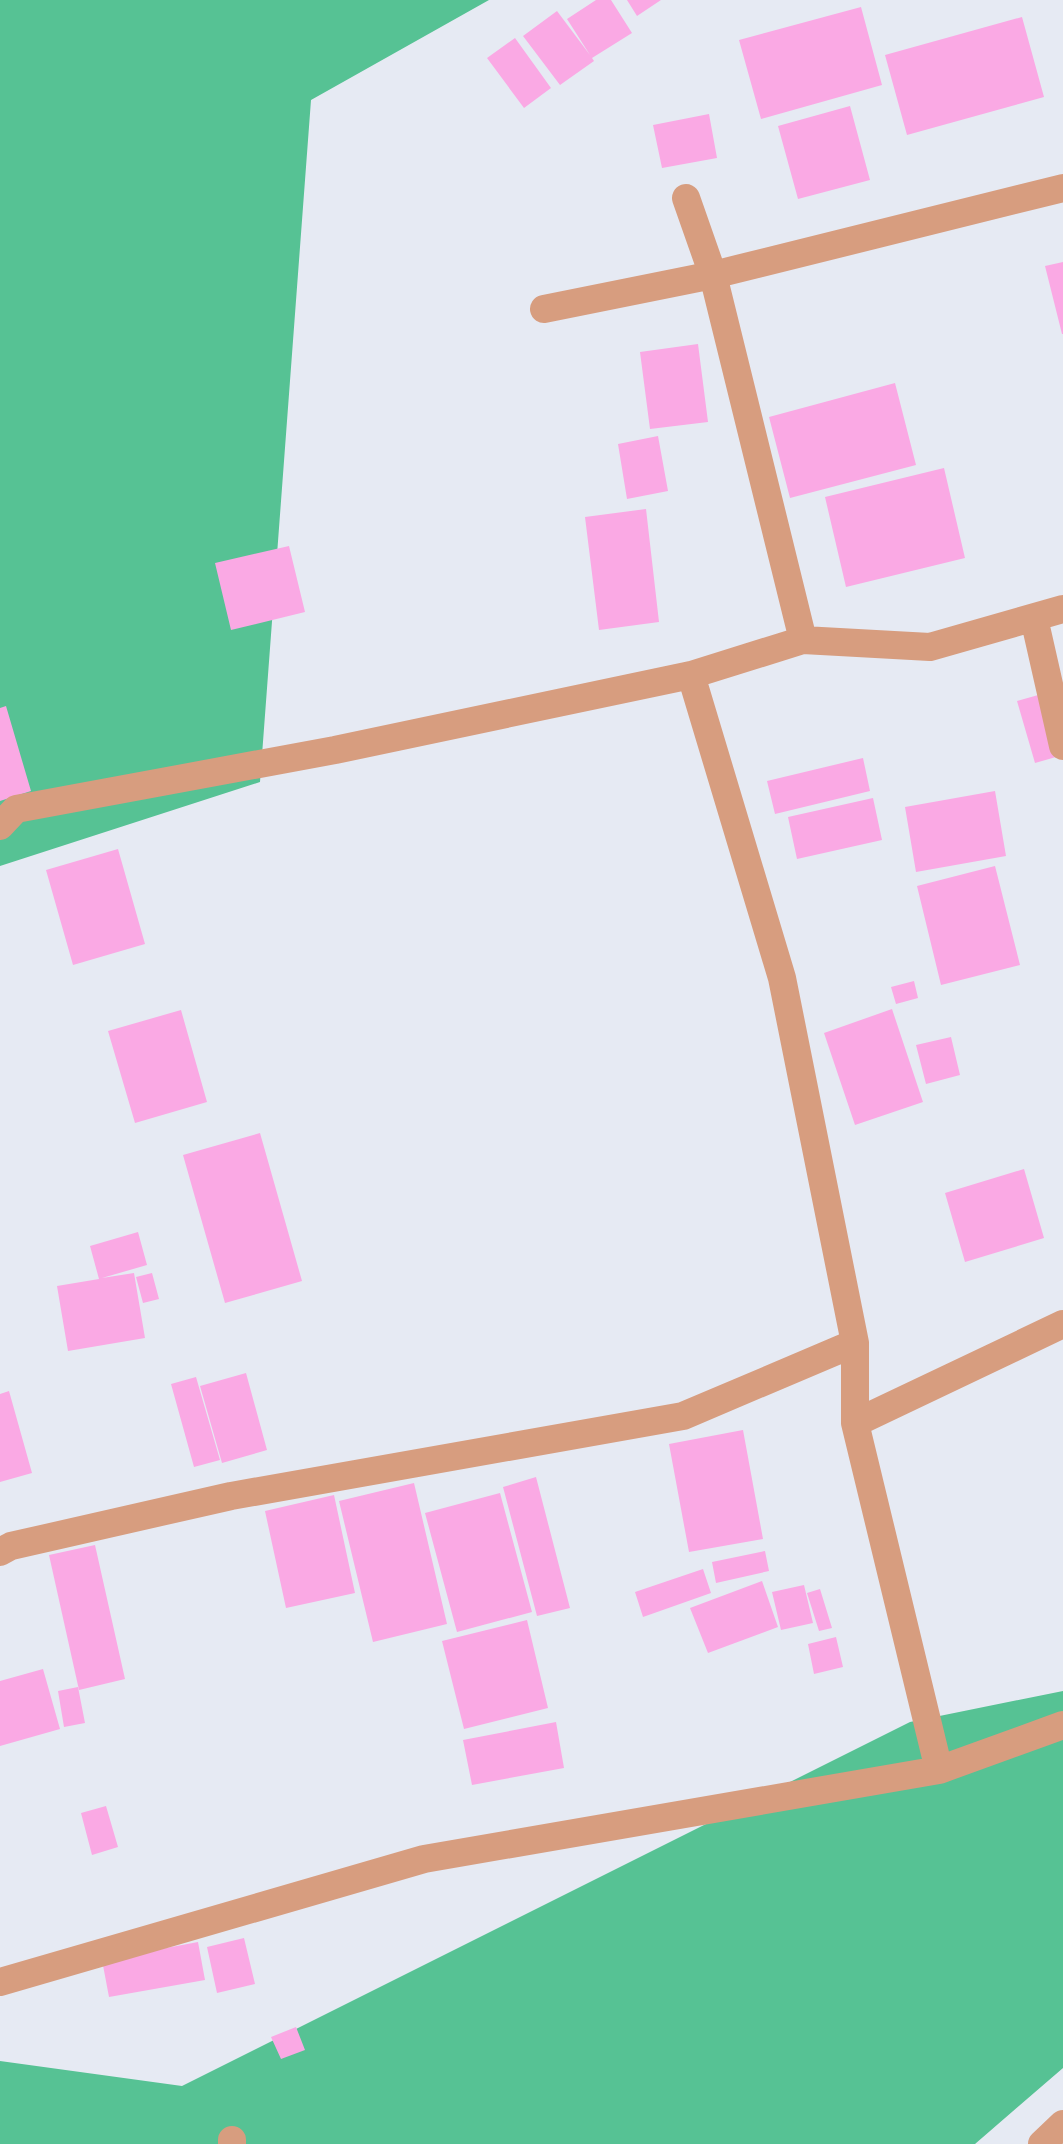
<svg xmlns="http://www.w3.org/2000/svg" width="1063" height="2144" font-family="'Work Sans',sans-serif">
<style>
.forest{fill:#56c294}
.building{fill:#faa9e4}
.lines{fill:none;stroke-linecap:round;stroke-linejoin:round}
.street{stroke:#d79d7f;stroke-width:28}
</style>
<rect width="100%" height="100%" fill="#e6eaf3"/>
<path class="forest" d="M0 0H489L311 100 260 782 0 866Z
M1063 1691V2068L975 2144H0V2061L182 2086 910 1722Z"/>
<path class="building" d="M596 0H611L632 33 592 58 594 61 560 85 523 36 557 11 590 55 567 19Z
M627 0H661L637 16Z
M861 7 882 85 761 119 739 40Z
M1022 17 1044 97 907 135 885 55Z
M515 38 551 88 524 108 487 58Z
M850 106 870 180 798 199 778 126Z
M709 114 717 158 662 168 653 125Z
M1063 262V334H1062L1045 266Z
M698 344 708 422 650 429 640 352Z
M895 383 916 465 790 498 769 417Z
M658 436 668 491 627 499 618 444Z
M944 468 965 558 846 587 825 497Z
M646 509 659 622 599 630 585 517Z
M289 546 305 612 231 630 215 563Z
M1063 688V755L1035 763 1017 701Z
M6 706 31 791 0 801V708Z
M863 758 870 791 775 814 767 781Z
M995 791 1006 856 916 872 905 807Z
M873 798 882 840 797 859 788 817Z
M118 849 145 944 73 965 46 870Z
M995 866 1020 965 941 985 917 886Z
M914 981 918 998 896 1004 891 987Z
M892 1009 923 1102 855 1125 824 1033Z
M181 1010 207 1102 135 1123 108 1031Z
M951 1037 960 1075 926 1084 916 1045Z
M260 1133 302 1281 225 1303 183 1155Z
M1024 1169 1044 1238 965 1262 945 1193Z
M138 1232 147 1265 102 1278 134 1273 145 1338 68 1351 57 1286 99 1279 90 1246Z
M152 1273 159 1299 143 1303 136 1277Z
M246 1373 267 1450 222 1463 200 1386Z
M196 1377 220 1460 194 1467 171 1384Z
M9 1391 32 1473 0 1482V1394Z
M743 1430 763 1539 689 1552 669 1444Z
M536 1477 570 1608 537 1616 503 1487Z
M414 1483 447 1624 373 1642 339 1501Z
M500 1493 532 1612 457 1632 425 1513Z
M334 1495 355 1593 286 1608 265 1511Z
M95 1545 125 1679 79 1690 49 1555Z
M765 1551 769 1571 716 1583 712 1562Z
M703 1569 711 1593 643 1617 635 1592Z
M762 1581 778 1627 708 1653 690 1608Z
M804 1585 813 1623 781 1630 772 1592Z
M820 1589 832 1628 819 1631 807 1593Z
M527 1620 548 1708 464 1729 442 1641Z
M836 1637 843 1667 814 1674 808 1644Z
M43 1669 60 1729 0 1746V1681Z
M78 1687 85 1723 64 1727 58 1691Z
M556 1722 564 1768 472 1785 463 1740Z
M106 1806 118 1847 92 1855 81 1813Z
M244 1938 255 1984 217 1993 207 1947Z
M198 1942 205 1980 109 1997 102 1960Z
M296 2027 305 2050 281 2059 271 2037Z"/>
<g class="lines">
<path class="street" d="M686 198 713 275 803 640
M544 309 713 275 1063 188
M1034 618 1063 746
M691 675 782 978 855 1343V1423L939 1770
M0 826 16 809 335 750 691 675 803 640 930 647 1063 609
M855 1423 1063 1324
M0 1552 11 1546 231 1496 683 1416 855 1343
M0 1982 424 1859 939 1770 1063 1725
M232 2144V2140
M1042 2144 1063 2124"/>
</g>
</svg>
